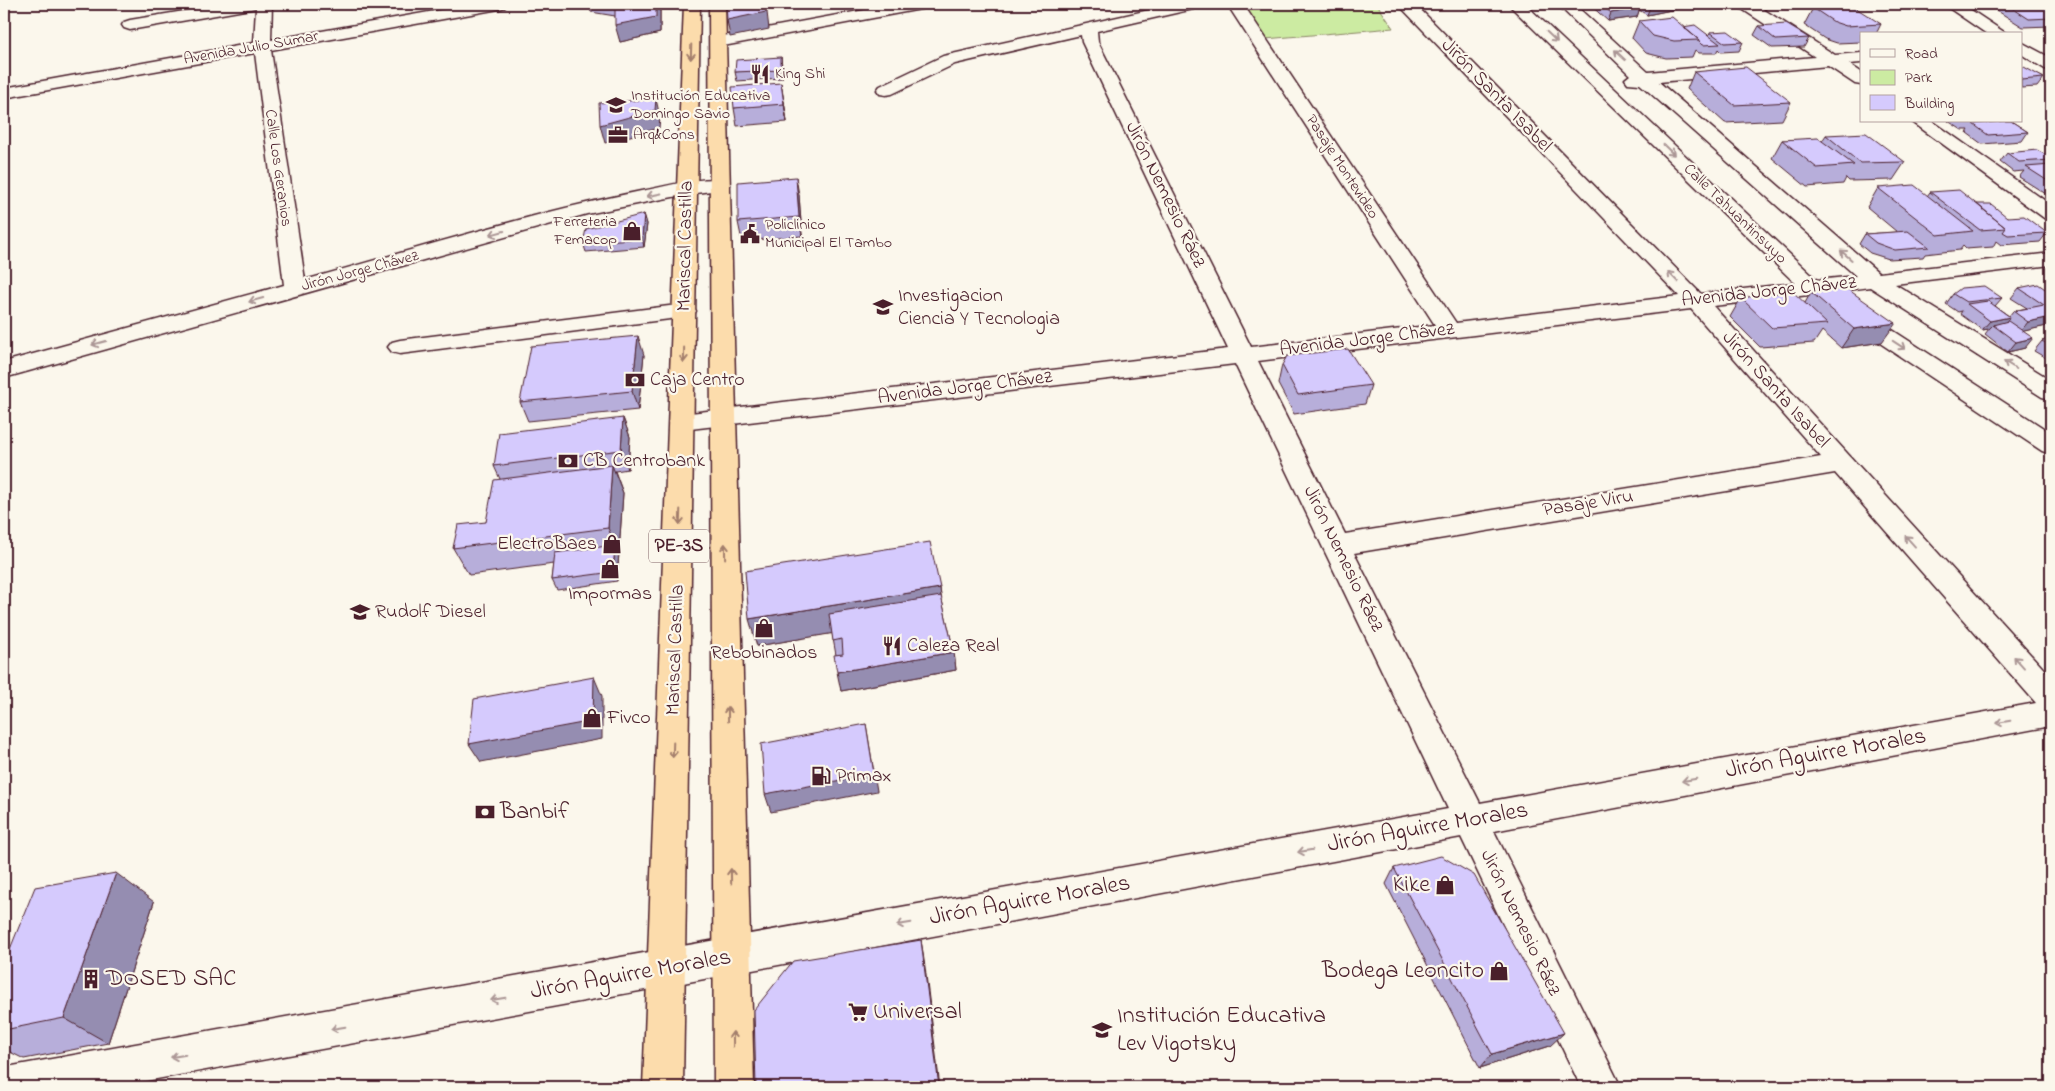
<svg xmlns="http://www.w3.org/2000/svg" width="2055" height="1091" font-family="'Indie Flower',sans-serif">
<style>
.green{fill:#cceba2;stroke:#8b8566}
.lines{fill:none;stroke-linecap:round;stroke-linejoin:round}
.minor-casing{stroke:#4a1f2b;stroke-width:3}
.highway-casing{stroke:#4a1f2b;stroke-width:3}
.minor{fill:#fbf7ec;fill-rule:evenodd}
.highway{fill:#fcdcac;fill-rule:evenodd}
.wall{fill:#b7aeda;stroke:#4a1f2b}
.shaded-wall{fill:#958db1;stroke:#4a1f2b}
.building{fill:#d5cafd;stroke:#4a1f2b}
.oneway{stroke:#ab9695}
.oneway2{stroke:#a37e6c}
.labels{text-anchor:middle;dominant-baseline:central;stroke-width:4.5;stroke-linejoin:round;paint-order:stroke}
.far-street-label{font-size:16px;fill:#4a1f2b;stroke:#fbf7ec}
.far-poi-label{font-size:16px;fill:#4a1f2b;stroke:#fbf7ec;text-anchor:start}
.shield{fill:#fbf7ec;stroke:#7f6065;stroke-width:1}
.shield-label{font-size:19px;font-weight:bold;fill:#4a1f2b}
.street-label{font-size:20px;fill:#4a1f2b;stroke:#fbf7ec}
.poi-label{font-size:20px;fill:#4a1f2b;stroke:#fbf7ec;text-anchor:start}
.near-street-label{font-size:24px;fill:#4a1f2b;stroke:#fbf7ec}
.near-poi-label{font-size:24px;fill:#4a1f2b;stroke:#fbf7ec;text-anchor:start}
</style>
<rect width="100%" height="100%" fill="#fbf7ec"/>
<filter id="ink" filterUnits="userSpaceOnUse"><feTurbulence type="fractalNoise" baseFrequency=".02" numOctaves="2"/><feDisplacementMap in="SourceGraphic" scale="10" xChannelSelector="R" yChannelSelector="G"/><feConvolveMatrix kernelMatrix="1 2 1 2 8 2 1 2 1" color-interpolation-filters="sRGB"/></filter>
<g filter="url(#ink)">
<path class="green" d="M1241 4H1377L1393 28 1265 39Z"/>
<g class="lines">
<defs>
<path id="minor" d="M226 4H272L271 40 474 4H507L505 7 499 9 271 50 305 280C416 249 528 214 641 191 666 187 703 175 727 181L730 185 727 189 688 194 587 214 4 378V362L284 285 255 53 4 98V88L254 43 256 8 130 30 124 28 122 25 124 22 130 20Z
M897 4H929L927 7 921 9 718 47 712 46 710 42 712 38 718 37Z
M1176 4H1204L1202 7 1097 31 1098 42 1251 347 1435 325 1227 4H1243L1456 323 1679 296 1398 4H1415L1701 294 1795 283 1508 4H1525L1817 280 1856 276 1640 84 1628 83 1625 79 1630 75 1557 4H1574L1648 72 1815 57 1739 7 1737 4H1755L1835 55 1861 53V63L1849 64 1861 72V85L1855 84 1828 66 1659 82 1879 273 2051 253V265L1895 284 2051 380V399L2042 397 1870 287 1832 292 1833 294 1830 299 1822 301 1809 295 1713 306 2051 677V726L1494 831 1621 1087H1581L1461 837 667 986 113 1087H4V1069L7 1067 1448 809 1235 364 682 430 673 428 670 422 673 416 682 414 1228 349 1082 42 1081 35 955 64 892 94 886 95 880 94 877 90 880 86 943 56ZM1691 309 1821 457 1345 534 1258 361ZM1835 473 2036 703 1480 803 1354 553Z
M1943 4H1962L2007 34H1987Z
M2021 42 2051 58V70L2045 69 2021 54Z
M1911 121H1932L2051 205V220L2044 218Z
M685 304 693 306 696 311 693 316 400 354 392 352 388 347 392 342 400 340Z
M1855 309 1863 311 2051 433V454L2042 451 1847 321 1844 316 1847 311Z"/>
<path id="highway" d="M684 4H700L683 1087H643Z
M709 4H725L754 1087H714Z"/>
</defs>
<use href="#minor" class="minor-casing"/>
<use href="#highway" class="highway-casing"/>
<use href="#minor" class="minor"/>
<use href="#highway" class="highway"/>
</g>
<path class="wall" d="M588 4H660V33L620 42 615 16 591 12Z
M1589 4H1700L1647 15 1639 10 1637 17 1608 21Z
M2000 4H2042L2044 5 2045 4H2051V26L2023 27 1996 10Z
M1813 8 1881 24 1876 34H1861V42L1837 43 1825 39 1804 25Z
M1639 21 1683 27 1709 35 1710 32 1743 42 1739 51 1721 52 1718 49 1716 53H1699L1695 50 1692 57 1666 58 1646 53 1632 38Z
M1759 26 1809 38 1804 47 1772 48 1754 35Z
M782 66V78L737 81 735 72Z
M2021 67 2044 78 2037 87 2021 88Z
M1694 72 1791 102 1782 120 1725 123 1687 89Z
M784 101 787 122 737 126 734 108Z
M1948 121H2011L2028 132 2022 141 1982 144 1967 133 1969 130H1962Z
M1826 135 1905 162 1893 180 1849 181 1846 178 1843 184 1807 187 1772 158 1782 140 1822 141Z
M2007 153 2051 158V164L2050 165H2051V193L2046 194 2019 177 2024 171 2013 172 2000 162Z
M1878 188 1927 196 1930 192 1977 204 2007 217 2047 233 2040 242 2001 245 1996 241 1993 247 1966 249 1963 246 1960 250 1925 254 1923 257 1889 259 1870 253 1859 244 1865 234 1897 232 1867 207Z
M799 195 802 236 742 241 738 222Z
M644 214 647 224 644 247 586 252 583 243Z
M2051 281V325L2023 331 2025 348 2008 352 1985 334 1989 329 1982 330 1960 314 1962 311 1958 312 1946 304 1953 294 2002 298 1995 306 2009 316 2013 311 2027 308 2011 298 2019 288 2045 289Z
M1811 292 1882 342 1841 348 1822 331 1814 343 1760 347 1730 317 1741 298 1805 303Z
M2051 338V361L2034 351 2042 341Z
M644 355 638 410 528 421 520 402Z
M1282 365 1371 385 1365 404 1294 414 1278 384Z
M2051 374V380L2048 378Z
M623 418 630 437 628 469 615 471 623 493 617 581 557 590 552 580 554 564 469 575 453 548 486 522 500 479 494 466Z
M940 588 941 596 954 652 956 670 841 691 836 655 832 633 757 646Z
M1394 868 1550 1046 1480 1068 1386 884Z
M154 902 108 1043 24 1059 4 1049V964Z"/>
<path class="shaded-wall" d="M656 4H660V33L620 42 615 25Z
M765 4H766L769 29 730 37 727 20Z
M1651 4H1700L1647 15Z
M1640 8 1637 17 1608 21 1611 13Z
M781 57 782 66V78L781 70Z
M781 83 784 101 787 122 784 104Z
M656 99 660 117 659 128 605 143 600 125Z
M796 177 799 195 802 236 799 217Z
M644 214 647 224 644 247 642 238Z
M2010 317 2002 326 1993 325 1989 329 1982 330 1990 321Z
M2051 317V325L2020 332 2028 322Z
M1896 323 1882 342 1841 348 1854 329Z
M638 336 644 355 638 410 632 391Z
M2033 338 2025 348 2008 352 2016 342Z
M623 418 630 437 628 469 621 450Z
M612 465 623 493 617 581 613 572 615 545 608 528Z
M940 588 943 615 757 646 749 619Z
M954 652 956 670 841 691 837 672Z
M594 677 602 696V739L481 762 469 744Z
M866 724 877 791 771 812 765 794Z
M116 873 154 902 108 1043 64 1018Z
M921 940 925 967 940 1087H939Z
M1564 1033 1550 1046 1480 1068 1492 1054Z"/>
<path class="building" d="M615 4H656V17L615 25Z
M726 4H765L766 12 727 20Z
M1601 4H1634L1640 8 1611 13Z
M2006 4H2042L2051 9V18L2029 19Z
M1851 5 1881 24 1846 26 1834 22 1813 8Z
M1672 17 1699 40 1674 41 1653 36 1639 21Z
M1786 24 1809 38 1776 40 1759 26Z
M1695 25 1720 44 1703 45 1699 41V40L1683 27Z
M1728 31 1743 42 1725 43 1710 32Z
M781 57V70L735 72 736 60Z
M1746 67 1791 102 1734 105 1694 72Z
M2021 67H2024L2044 78 2021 80Z
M781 83 784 104 734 108 732 87Z
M656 99 655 110 600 125 599 103Z
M2003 121H2011L2028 132 1988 135 1973 124Z
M1866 133 1905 162 1860 163 1826 135Z
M1818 138 1854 165 1817 168 1782 140Z
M2037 150 2051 158V160L2019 162 2007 153Z
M2051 165V183L2026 167Z
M796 177 799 217 738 222V182Z
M1914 185 1973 231 1938 235 1878 188Z
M1959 190 2006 228 1980 230 1930 192Z
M1977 204H1991L2007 217 2024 216 2047 233 2008 235 2003 232 2006 228Z
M644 214 642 238 583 243 586 229Z
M1908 231 1929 247 1895 250 1876 243 1865 234Z
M2038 284 2051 293V317L2028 322 2013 311 2044 305 2019 288Z
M1984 286 2002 298 1966 302 1953 294 1961 288Z
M1846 288 1896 323 1854 329 1811 292Z
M1792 291 1827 324 1772 328 1741 298Z
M1988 301 2010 317 1990 321 1967 304Z
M2008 321 2033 338 2016 342 1993 325Z
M638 336 632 391 520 402 531 346Z
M2051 338V346L2042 341Z
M1348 349 1371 385 1298 395 1282 365 1287 356Z
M623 418 621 450 494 466 499 433Z
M612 465 608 528 453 548 458 525 486 522 494 480Z
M930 542 940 588 749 619 745 571Z
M615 545 613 572 552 580 555 553Z
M941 596 954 652 837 672 834 655 843 654 842 639 833 641 829 614Z
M594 677 593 721 469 744 474 699Z
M866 724 874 774 765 794 761 744Z
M1441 856 1474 875 1564 1033 1492 1054 1394 868Z
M116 873 64 1018 4 1030V964L35 887Z
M921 940 939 1087H756L754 1010 793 961Z"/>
<defs><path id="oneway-shaft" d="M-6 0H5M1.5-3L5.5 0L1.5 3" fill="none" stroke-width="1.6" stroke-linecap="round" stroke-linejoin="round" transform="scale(1.25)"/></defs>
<g class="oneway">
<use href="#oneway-shaft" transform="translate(1552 37) rotate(44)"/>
<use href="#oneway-shaft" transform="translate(1620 55) rotate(-137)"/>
<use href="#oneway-shaft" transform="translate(1669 150) rotate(44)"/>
<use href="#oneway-shaft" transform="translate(654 195) rotate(168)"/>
<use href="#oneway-shaft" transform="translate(497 233) rotate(165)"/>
<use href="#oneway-shaft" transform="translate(1846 255) rotate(-139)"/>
<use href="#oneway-shaft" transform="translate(1673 277) rotate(-134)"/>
<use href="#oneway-shaft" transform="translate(256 300) rotate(165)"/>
<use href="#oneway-shaft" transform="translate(99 343) rotate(165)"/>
<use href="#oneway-shaft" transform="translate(1899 345) rotate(33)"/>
<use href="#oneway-shaft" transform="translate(2010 365) rotate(-148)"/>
<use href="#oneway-shaft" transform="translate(1910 541) rotate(-132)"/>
<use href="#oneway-shaft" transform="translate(2019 662) rotate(-132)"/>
<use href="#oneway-shaft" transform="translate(2003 722) rotate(170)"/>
<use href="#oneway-shaft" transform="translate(1689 780) rotate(170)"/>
<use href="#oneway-shaft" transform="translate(1305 851) rotate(170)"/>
<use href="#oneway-shaft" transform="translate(904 924) rotate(170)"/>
<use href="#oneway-shaft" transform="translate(498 999) rotate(170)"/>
<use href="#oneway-shaft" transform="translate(338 1028) rotate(170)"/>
<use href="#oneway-shaft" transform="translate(178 1056) rotate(170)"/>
</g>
<g class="oneway2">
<use href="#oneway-shaft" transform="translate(691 52) rotate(92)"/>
<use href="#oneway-shaft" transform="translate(684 355) rotate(91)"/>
<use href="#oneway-shaft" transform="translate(680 517) rotate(92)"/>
<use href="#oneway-shaft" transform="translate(725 551) rotate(-91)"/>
<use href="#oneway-shaft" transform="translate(728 714) rotate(-91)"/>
<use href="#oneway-shaft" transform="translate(673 750) rotate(92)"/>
<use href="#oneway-shaft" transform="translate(731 876) rotate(-91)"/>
<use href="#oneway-shaft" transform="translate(733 1039) rotate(-91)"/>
</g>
</g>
<defs>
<symbol id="restaurant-bare" viewBox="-9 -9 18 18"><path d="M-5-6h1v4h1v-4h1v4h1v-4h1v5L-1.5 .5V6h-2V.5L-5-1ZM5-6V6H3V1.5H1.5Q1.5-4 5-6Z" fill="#4a1f2b" stroke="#fbf7ec" stroke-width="2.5" paint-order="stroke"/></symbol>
<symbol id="school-bare" viewBox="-9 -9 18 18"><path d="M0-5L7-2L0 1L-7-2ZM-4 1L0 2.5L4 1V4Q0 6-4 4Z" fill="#4a1f2b" stroke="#fbf7ec" stroke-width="2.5" paint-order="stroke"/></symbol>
<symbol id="office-bare" viewBox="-9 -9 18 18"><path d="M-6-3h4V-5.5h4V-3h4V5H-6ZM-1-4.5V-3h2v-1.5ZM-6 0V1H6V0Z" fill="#4a1f2b" stroke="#fbf7ec" stroke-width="2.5" paint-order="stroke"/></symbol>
<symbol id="shop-bare" viewBox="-9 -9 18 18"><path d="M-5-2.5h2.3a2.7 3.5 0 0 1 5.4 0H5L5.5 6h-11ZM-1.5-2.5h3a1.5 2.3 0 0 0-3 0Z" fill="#4a1f2b" stroke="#fbf7ec" stroke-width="2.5" paint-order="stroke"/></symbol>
<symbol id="civic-bare" viewBox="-9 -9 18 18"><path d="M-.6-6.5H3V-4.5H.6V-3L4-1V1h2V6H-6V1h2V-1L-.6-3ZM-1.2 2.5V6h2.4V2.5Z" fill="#4a1f2b" stroke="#fbf7ec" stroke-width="2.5" paint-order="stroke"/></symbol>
<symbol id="bank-bare" viewBox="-9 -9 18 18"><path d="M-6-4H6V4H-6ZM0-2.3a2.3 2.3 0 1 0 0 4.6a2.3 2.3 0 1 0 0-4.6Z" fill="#4a1f2b" stroke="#fbf7ec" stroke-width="2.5" paint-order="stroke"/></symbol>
<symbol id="fuel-bare" viewBox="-9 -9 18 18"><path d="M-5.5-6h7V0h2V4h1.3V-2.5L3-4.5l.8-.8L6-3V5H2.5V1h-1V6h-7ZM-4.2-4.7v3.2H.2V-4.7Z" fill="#4a1f2b" stroke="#fbf7ec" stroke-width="2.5" paint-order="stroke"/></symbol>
<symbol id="building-bare" viewBox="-9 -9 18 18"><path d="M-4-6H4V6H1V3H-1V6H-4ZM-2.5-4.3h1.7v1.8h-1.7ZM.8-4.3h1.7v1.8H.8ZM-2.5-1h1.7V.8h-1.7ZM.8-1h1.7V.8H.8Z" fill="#4a1f2b" stroke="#fbf7ec" stroke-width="2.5" paint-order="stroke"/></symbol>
<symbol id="supermarket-bare" viewBox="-9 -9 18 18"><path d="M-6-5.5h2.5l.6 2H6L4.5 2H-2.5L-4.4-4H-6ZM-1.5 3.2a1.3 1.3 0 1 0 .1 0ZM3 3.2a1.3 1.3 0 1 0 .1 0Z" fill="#4a1f2b" stroke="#fbf7ec" stroke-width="2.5" paint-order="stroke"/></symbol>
</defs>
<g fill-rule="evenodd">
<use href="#restaurant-bare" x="746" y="60" width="28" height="28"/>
<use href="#school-bare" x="602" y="91" width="28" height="28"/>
<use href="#office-bare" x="604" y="121" width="28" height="28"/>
<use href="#shop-bare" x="618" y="217" width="28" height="28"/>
<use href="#civic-bare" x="736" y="220" width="28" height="28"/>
<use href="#school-bare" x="869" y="293" width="28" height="28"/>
<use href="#bank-bare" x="621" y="366" width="28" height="28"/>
<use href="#bank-bare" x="554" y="447" width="28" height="28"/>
<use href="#shop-bare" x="598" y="530" width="28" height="28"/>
<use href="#shop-bare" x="596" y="555" width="28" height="28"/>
<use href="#school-bare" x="346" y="598" width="28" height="28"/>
<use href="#shop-bare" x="750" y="614" width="28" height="28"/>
<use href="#restaurant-bare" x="878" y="632" width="28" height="28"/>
<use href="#shop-bare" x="578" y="704" width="28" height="28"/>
<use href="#fuel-bare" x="807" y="762" width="28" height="28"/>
<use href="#bank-bare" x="471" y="798" width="28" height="28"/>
<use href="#shop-bare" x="1431" y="871" width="28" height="28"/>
<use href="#shop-bare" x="1485" y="957" width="28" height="28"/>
<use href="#building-bare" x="77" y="965" width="28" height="28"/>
<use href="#supermarket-bare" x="844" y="998" width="28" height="28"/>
<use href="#school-bare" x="1088" y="1016" width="28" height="28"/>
</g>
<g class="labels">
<g class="far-street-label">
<text transform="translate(251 48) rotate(-10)">Avenida Julio Sumar</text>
<text transform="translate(1342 167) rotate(57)">Pasaje Montevideo</text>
<text transform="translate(278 168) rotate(82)">Calle Los Geranios</text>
<text transform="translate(1735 214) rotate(44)">Calle Tahuantinsuyo</text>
<text transform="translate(360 271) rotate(-15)">Jirón Jorge Chávez</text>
</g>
<g class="far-poi-label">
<text x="775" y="74">King Shi</text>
<text x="631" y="96">Institución Educativa<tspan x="631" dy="18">Domingo Savio</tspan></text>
<text x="633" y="135">Arq&amp;Cons</text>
<text x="617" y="222" text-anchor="end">Ferreteria<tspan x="617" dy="18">Femacop</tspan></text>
<text x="765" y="225">Policlinico<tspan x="765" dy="18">Municipal El Tambo</tspan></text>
</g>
<rect class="shield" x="649" y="529.5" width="60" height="33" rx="4"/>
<g class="shield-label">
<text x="679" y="546">PE-3S</text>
</g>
<g class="street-label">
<text transform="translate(1496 96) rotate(46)">Jirón Santa Isabel</text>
<text transform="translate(1165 195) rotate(64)">Jirón Nemesio Ráez</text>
<text transform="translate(686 246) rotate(-89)">Mariscal Castilla</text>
<text transform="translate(1769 292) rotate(-6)">Avenida Jorge Chávez</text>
<text transform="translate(1367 340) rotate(-7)">Avenida Jorge Chávez</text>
<text transform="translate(965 388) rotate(-7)">Avenida Jorge Chávez</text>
<text transform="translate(1775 390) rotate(48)">Jirón Santa Isabel</text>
<text transform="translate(1588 504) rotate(-9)">Pasaje Viru</text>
<text transform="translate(1343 559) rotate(64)">Jirón Nemesio Ráez</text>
<text transform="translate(676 650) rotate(-88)">Mariscal Castilla</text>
<text transform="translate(1520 923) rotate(64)">Jirón Nemesio Ráez</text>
</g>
<g class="poi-label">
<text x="898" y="296">Investigacion<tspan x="898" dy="23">Ciencia Y Tecnologia</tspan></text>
<text x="650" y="380">Caja Centro</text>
<text x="583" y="461">CB Centrobank</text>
<text x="597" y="544" text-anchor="end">ElectroBaes</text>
<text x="610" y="594" text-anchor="middle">Impormas</text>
<text x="375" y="612">Rudolf Diesel</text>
<text x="907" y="646">Caleza Real</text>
<text x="764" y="653" text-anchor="middle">Rebobinados</text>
<text x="607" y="718">Fivco</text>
<text x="836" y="776">Primax</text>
</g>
<g class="near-street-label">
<text transform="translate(1826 754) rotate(-10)">Jirón Aguirre Morales</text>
<text transform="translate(1428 828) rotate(-10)">Jirón Aguirre Morales</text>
<text transform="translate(1030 901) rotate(-10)">Jirón Aguirre Morales</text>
<text transform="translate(631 975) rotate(-10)">Jirón Aguirre Morales</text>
</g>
<g class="near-poi-label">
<text x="500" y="812">Banbif</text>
<text x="1430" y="885" text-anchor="end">Kike</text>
<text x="1484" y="971" text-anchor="end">Bodega Leoncito</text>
<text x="106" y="979">DOSED SAC</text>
<text x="873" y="1012">Universal</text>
<text x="1117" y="1016">Institución Educativa<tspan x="1117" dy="28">Lev Vigotsky</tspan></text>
</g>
</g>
<rect width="2055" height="1091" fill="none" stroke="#fbf7ec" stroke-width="20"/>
<rect x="10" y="10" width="2035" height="1071" fill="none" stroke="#4a1f2b" stroke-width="2" filter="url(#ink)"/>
<rect x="1860" y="32" width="162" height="90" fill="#fbf7ec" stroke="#b4a19f"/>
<rect x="1870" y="49" width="25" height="8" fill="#fbf7ec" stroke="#b4a19f"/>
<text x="1905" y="58" font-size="15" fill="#4a1f2b">Road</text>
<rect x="1870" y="70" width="25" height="15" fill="#cceba2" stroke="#b4a19f"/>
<text x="1905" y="82" font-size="15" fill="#4a1f2b">Park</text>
<rect x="1870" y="95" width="25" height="15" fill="#d5cafd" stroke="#b4a19f"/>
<text x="1905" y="108" font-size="15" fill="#4a1f2b">Building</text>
</svg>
